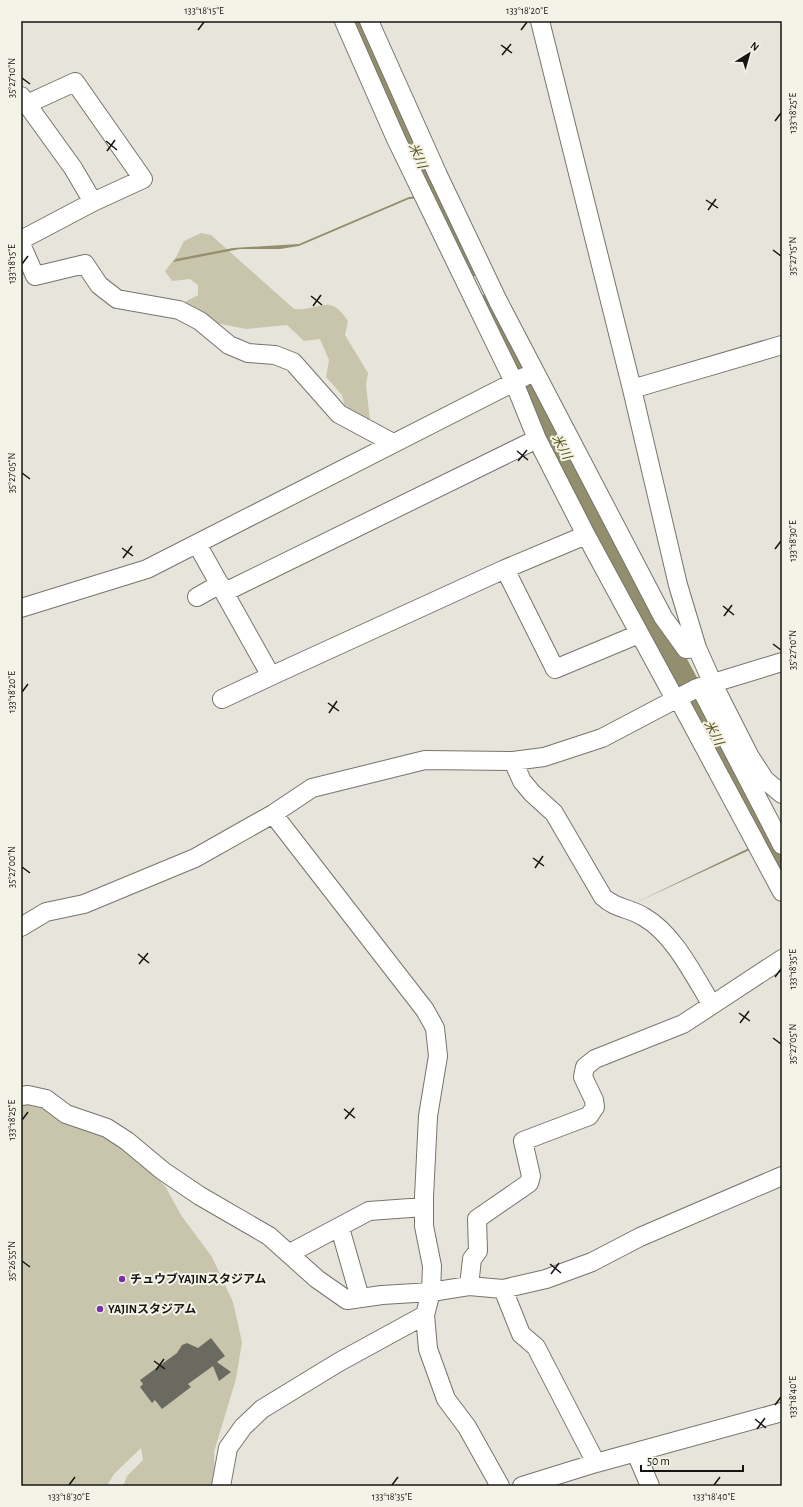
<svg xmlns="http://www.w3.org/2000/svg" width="803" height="1507" font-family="'Alegreya Sans','Noto Sans JP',sans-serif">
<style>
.green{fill:#c9c5ad}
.water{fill:#938e6d}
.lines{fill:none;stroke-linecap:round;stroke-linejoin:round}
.river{stroke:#938e6d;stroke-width:25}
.building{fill:#6b6a60}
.minor-casing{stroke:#76756b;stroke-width:20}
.minor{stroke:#fff;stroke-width:18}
.ticks{fill:none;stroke:#151411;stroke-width:1.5}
.poi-dot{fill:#7931a5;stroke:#f4f3e8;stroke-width:1.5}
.labels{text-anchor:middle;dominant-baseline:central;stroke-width:4;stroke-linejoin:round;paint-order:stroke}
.poi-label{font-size:12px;font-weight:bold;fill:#151411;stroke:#f4f3e8;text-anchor:start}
.water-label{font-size:13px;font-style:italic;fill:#5c531a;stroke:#f4f3e8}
.neatline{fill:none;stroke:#151411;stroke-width:1.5}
.ticks-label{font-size:10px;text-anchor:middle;fill:#151411}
</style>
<rect width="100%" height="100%" fill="#e7e5db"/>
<path class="green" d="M201 233 211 235 294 309C321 311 329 292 348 321L345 335 368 373 366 385 370 421 346 411 342 395 326 377 329 360 320 339 304 341 287 325 246 329 206 321 184 307 185 302 198 295V285L190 279 172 281 165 271 176 257 184 241Z
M21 1102 43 1106 105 1135 126 1150 165 1186 181 1215 212 1257 233 1302 242 1342 236 1379 214 1452 215 1486H123L127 1476 143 1460 141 1448 114 1474 107 1486H21Z"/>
<path class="water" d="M419 196 420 198 409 199 299 246 280 249H240L173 262 176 259 233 248 299 244 409 197Z
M753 845 754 848 635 903 747 849Z"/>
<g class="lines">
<path class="river" d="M360 21 420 162 471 264
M491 305 544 415 591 506 782 863"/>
</g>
<path class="building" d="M211 1338 225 1356 217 1362 231 1372 219 1381 213 1366 188 1384 191 1387 162 1409 155 1400 152 1403 140 1387 143 1384 140 1380 177 1353 182 1345 187 1343 198 1348Z"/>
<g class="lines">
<defs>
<path id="minor" d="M344 21 396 139 514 382 537 439 586 535 675 699
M369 21 438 175 498 301 663 617 686 649 697 648
M540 21 632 389 678 585 697 648 713 684 750 757 765 780 782 794
M21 96 73 168 93 202 21 240
M27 104 75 82 143 179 93 202
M21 244 35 276 85 264 99 285 117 299 179 310 200 321 229 345 248 353 275 355 293 362 339 414 393 443
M632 389 782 345
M586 535 505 569 555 669 639 634
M197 544 271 676 505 569
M225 592 537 439
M197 597 220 584
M21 608 147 569 524 377
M700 687 782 845
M678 698 782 892
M222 699 271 676
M273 814 425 1010 435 1028 438 1056 428 1116 424 1197V1226L432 1266 431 1292 425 1315 428 1349 446 1399 467 1427 500 1486
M21 927 46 912 84 904 195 858 273 814 312 788 425 760 513 761 544 757 602 738 697 688 782 662
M712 1005 782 959
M21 1096 28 1095 46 1099 66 1114 107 1128 127 1141 163 1171 200 1196 269 1236 317 1279 347 1300 382 1295 431 1292 469 1286 503 1289 546 1279 592 1262 640 1237 782 1176
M340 1228 360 1298
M290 1253 369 1211 424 1207
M469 1286 472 1259 478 1251 477 1219 529 1183 531 1176 523 1141 589 1116 595 1107 594 1100 583 1077 585 1067 595 1059 683 1024 712 1005C694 976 674 934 644 917 630 908 616 909 603 897L554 813 532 793 522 781 513 761
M503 1289 521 1334 536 1347 596 1463
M636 1453 650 1486
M221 1486 228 1448 243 1427 262 1409 339 1362 425 1315
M522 1486 596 1463 782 1412"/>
</defs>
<use href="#minor" class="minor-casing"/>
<use href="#minor" class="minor"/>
</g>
<path class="ticks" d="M198 30 204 22M521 30 527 22M501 45 512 53M502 55 511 44M22 78 30 84M775 121 781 113M106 141 117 150M107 151 115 140M706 200 718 208M708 210 716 199M773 250 781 256M22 264 28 256M311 296 322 305M313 306 321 295M517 451 528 460M518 461 527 450M22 473 30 479M122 548 133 556M775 549 781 541M123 558 132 546M723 606 734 615M724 616 732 605M773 644 781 650M22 692 28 684M328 703 339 711M329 713 337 701M533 858 544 866M22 867 30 873M535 868 543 856M138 954 149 963M139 964 148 953M775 977 781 969M739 1013 750 1021M740 1023 749 1011M773 1038 781 1044M344 1109 355 1118M345 1119 354 1108M22 1120 28 1112M22 1261 30 1267M550 1264 561 1273M551 1274 559 1263M154 1361 165 1369M156 1370 164 1359M775 1405 781 1397M755 1419 766 1428M757 1429 765 1418M69 1485 75 1477M392 1485 398 1477M714 1485 720 1477"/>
<g class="poi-dot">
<circle cx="122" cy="1279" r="4"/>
<circle cx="100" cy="1309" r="4"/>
</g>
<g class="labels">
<g class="poi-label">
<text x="130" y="1279">チュウブYAJINスタジアム</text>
<text x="108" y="1309">YAJINスタジアム</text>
</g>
<g class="water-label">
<text transform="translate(417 156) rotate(66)">米川</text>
<text transform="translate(561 447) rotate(62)">米川</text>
<text transform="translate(713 733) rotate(62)">米川</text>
</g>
</g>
<rect width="803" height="1507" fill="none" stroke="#f4f3e8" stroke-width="44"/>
<g transform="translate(749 54) rotate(37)" stroke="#f4f3e8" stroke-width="3" paint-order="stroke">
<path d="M0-3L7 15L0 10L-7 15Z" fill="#151411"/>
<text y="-6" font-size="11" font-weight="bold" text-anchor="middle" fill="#151411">N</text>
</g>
<path d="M641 1465v6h102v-6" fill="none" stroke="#151411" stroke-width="2"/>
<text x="647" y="1465" font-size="12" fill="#151411" stroke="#f4f3e8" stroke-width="3" paint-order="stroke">50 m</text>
<rect x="22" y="22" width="759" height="1463" class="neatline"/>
<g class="ticks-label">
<text x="204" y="14">133°18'15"E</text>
<text x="527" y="14">133°18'20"E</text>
<text transform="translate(11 78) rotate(-90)" y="4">35°27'10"N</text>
<text transform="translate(792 113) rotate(-90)" y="4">133°18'25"E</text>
<text transform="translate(792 256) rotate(-90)" y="4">35°27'15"N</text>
<text transform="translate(11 264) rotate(-90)" y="4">133°18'15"E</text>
<text transform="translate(11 473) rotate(-90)" y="4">35°27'05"N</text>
<text transform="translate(792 541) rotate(-90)" y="4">133°18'30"E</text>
<text transform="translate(792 650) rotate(-90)" y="4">35°27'10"N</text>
<text transform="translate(11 692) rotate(-90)" y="4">133°18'20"E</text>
<text transform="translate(11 867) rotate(-90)" y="4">35°27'00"N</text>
<text transform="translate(792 969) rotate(-90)" y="4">133°18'35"E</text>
<text transform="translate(792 1044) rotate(-90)" y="4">35°27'05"N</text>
<text transform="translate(11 1120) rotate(-90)" y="4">133°18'25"E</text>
<text transform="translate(11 1261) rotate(-90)" y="4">35°26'55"N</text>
<text transform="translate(792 1397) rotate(-90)" y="4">133°18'40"E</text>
<text x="69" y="1500">133°18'30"E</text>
<text x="392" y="1500">133°18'35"E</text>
<text x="714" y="1500">133°18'40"E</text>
</g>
</svg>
